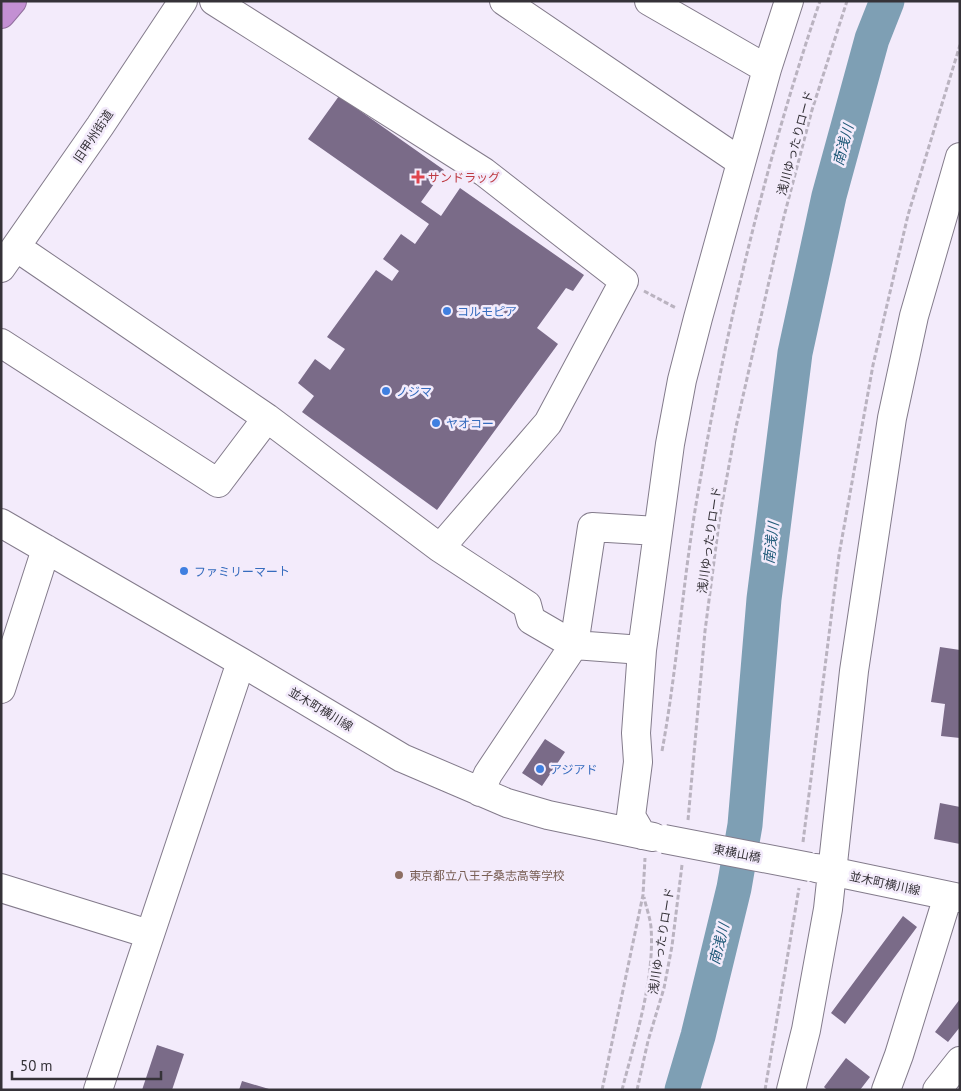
<svg xmlns="http://www.w3.org/2000/svg" width="961" height="1091" font-family="'PT Sans','Noto Sans JP',sans-serif">
<style>
.lines{fill:none;stroke-linecap:round;stroke-linejoin:round}
.river{stroke:#7e9fb4;stroke-width:35}
.building{fill:#7a6b88}
.minor-casing{stroke:#837b8b;stroke-width:30}
.highway-casing{stroke:#916f9d;stroke-width:30}
.path{stroke:#bab3c0;stroke-width:3;stroke-dasharray:5 2.5;stroke-linecap:butt}
.minor{stroke:#fff;stroke-width:28}
.highway{stroke:#c390d3;stroke-width:28}
.minor-bridge-casing{stroke:#837b8b;stroke-width:30;stroke-linecap:butt}
.minor-bridge{stroke:#fff;stroke-width:28}
.health-dot{fill:#e0444e;stroke:#f3ebfb;stroke-width:2}
.shop-dot{fill:#3f7fe0;stroke:#f3ebfb;stroke-width:2}
.education-dot{fill:#8d6e63;stroke:#f3ebfb;stroke-width:2}
.labels{text-anchor:middle;dominant-baseline:central;stroke-width:5;stroke-linejoin:round;paint-order:stroke}
.street-label{font-size:12px;fill:#353238;stroke:#f3ebfb}
.health-label{font-size:12px;fill:#be3a42;stroke:#f3ebfb;text-anchor:start}
.shop-label{font-size:12px;fill:#366cbe;stroke:#f3ebfb;text-anchor:start}
.education-label{font-size:12px;fill:#785e54;stroke:#f3ebfb;text-anchor:start}
.water-label{font-size:14px;font-style:italic;fill:#205a79;stroke:#f3ebfb}
</style>
<rect width="100%" height="100%" fill="#f3ebfb"/>
<g class="lines">
<path class="river" d="M682 1090 698 1036 734 888 745 825 764 599 795 353 829 196 872 39 887 1"/>
</g>
<path class="building" d="M339 96 444 170 421 202 441 216 460 188 584 275 573 291 566 288 537 328 558 344 437 510 302 412 314 396 298 383 315 359 330 370 345 349 327 337 376 270 392 281 399 271 383 259 401 234 415 244 429 224 308 139Z
M940 647 960 650V738L941 736 945 704 931 702Z
M545 739 565 752 542 786 522 773Z
M940 803 960 807V844L934 839Z
M903 916 917 927 845 1024 831 1013Z
M960 999V1027L948 1042 935 1032Z
M157 1045 184 1054 172 1090H142Z
M846 1058 870 1077 860 1090H827L824 1087Z
M242 1081 269 1089V1090H239Z"/>
<g class="lines">
<defs>
<path id="minor" d="M504 1 741 162
M649 1 767 69
M16 247 267 418 440 548 548 423 624 281 484 172 214 1
M1 268 100 126 183 1
M1 343 218 483 267 418
M1 523 241 662 402 758 507 803 548 815 653 837
M440 548 527 605 531 620 574 645 642 650
M1 689 46 549
M480 792 488 774 574 645 592 527 657 531
M642 835 631 816 638 762 636 733 642 650 670 444 682 380 698 318 767 69 789 1
M816 868 960 898
M1 888 149 934
M98 1090 241 662
M791 1090 806 1030 828 909 854 671 892 418 914 316 960 157
M886 1090 899 1055 948 896
M937 1090 960 1061"/>
<path id="highway" d="M1 14 12 1"/>
</defs>
<use href="#minor" class="minor-casing"/>
<use href="#highway" class="highway-casing"/>
<path class="path" d="M644 291 676 308
M662 751C678 664 683 575 699 487 727 323 766 160 820 1
M688 820 705 631 720 515 736 427 782 224 812 110 847 1
M803 842 839 555 873 365 908 215 960 45
M602 1090 643 895 645 858
M622 1090C635 1039 655 980 651 927 650 917 646 907 644 897
M637 1090 648 1041 664 988 672 946 682 865
M765 1090 799 888"/>
<use href="#minor" class="minor"/>
<use href="#highway" class="highway"/>
<defs>
<path id="minor-bridge" d="M664 839 810 867"/>
</defs>
<use href="#minor-bridge" class="minor-bridge-casing"/>
<use href="#minor-bridge" class="minor-bridge"/>
</g>
<path class="health-dot" d="M415.5 169.5h5v5h5v5h-5v5h-5v-5h-5v-5h5z"/>
<g class="shop-dot">
<circle cx="447" cy="311" r="5"/>
<circle cx="386" cy="391" r="5"/>
<circle cx="436" cy="423" r="5"/>
<circle cx="184" cy="571" r="5"/>
<circle cx="540" cy="769" r="5"/>
</g>
<circle class="education-dot" cx="399" cy="875" r="5"/>
<g class="labels">
<g class="street-label">
<text transform="translate(93 136) rotate(-56)">旧甲州街道</text>
<text transform="translate(795 143) rotate(-75)">浅川ゆったりロード</text>
<text transform="translate(709 540) rotate(-82)">浅川ゆったりロード</text>
<text transform="translate(321 709) rotate(31)">並木町横川線</text>
<text transform="translate(737 853) rotate(11)">東横山橋</text>
<text transform="translate(885 883) rotate(12)">並木町横川線</text>
<text transform="translate(661 941) rotate(-81)">浅川ゆったりロード</text>
</g>
<g class="health-label">
<text x="428" y="177">サンドラッグ</text>
</g>
<g class="shop-label">
<text x="457" y="311">コルモピア</text>
<text x="396" y="391">ノジマ</text>
<text x="446" y="423">ヤオコー</text>
<text x="194" y="571">ファミリーマート</text>
<text x="550" y="769">アジアド</text>
</g>
<g class="education-label">
<text x="409" y="875">東京都立八王子桑志高等学校</text>
</g>
<g class="water-label">
<text transform="translate(843 145) rotate(-75)">南浅川</text>
<text transform="translate(771 543) rotate(-83)">南浅川</text>
<text transform="translate(719 944) rotate(-76)">南浅川</text>
</g>
</g>
<rect width="961" height="1091" fill="none" stroke="#353238" stroke-width="5"/>
<path d="M12 1071v8h149v-8" fill="none" stroke="#353238" stroke-width="2.5"/>
<text x="20" y="1071" font-size="15" fill="#353238" stroke="#f3ebfb" stroke-width="4" paint-order="stroke">50 m</text>
</svg>
